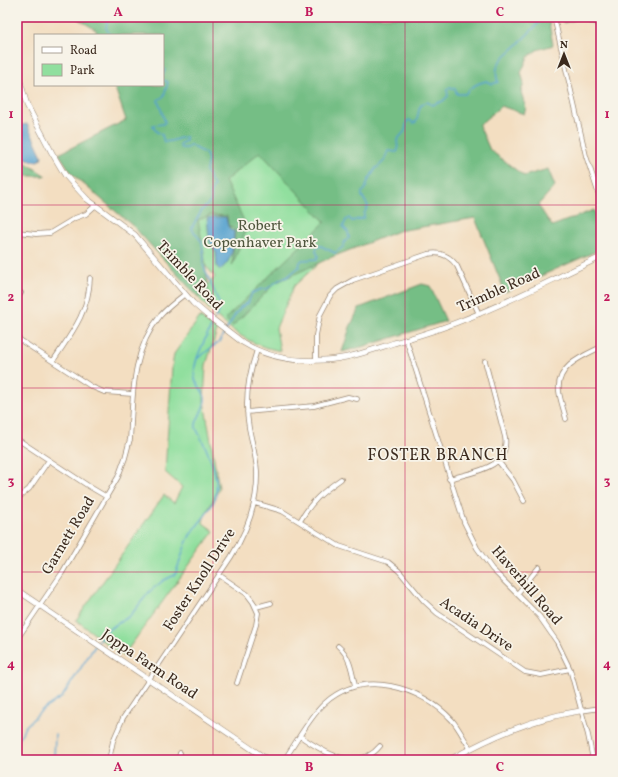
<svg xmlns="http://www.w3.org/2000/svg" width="618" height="777" font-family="Vollkorn,serif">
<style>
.green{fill:#90df9e;stroke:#66845e}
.forest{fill:#74be85;stroke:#587452}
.water{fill:#57a2cf;stroke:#496676}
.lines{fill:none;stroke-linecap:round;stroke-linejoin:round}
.stream{stroke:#57a2cf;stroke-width:1.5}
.minor-casing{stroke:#978470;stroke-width:5.5}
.tertiary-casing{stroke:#978470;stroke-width:6}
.minor{stroke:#fff;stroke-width:4}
.tertiary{stroke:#fff;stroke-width:5}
.grid{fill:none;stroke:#c2185b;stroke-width:1;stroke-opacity:0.55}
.labels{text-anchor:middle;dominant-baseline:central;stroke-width:3.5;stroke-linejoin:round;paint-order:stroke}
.park-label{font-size:15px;fill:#50573e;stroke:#f7f3e8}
.street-label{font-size:15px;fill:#3b2a1e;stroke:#f7f3e8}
.neighbourhood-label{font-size:16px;letter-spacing:1px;fill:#3b2a1e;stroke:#f7f3e8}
.neatline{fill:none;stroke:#c2185b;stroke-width:1.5}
.grid-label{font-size:13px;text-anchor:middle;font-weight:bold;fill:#c2185b}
</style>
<rect width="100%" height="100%" fill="#f7f3e8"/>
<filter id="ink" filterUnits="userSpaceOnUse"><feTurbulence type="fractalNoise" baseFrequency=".025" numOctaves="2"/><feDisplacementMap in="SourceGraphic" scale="8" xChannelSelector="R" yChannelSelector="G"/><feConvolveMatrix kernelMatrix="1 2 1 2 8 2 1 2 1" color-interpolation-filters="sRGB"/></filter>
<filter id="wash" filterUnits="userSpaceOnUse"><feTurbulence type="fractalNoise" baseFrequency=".012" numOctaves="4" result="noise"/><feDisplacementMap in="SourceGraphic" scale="16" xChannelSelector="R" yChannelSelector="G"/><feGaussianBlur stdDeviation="0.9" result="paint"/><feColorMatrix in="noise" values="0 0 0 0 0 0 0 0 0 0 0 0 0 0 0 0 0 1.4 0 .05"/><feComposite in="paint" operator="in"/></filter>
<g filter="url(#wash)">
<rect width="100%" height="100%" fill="#f3dec1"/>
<path class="green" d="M248 122 345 242 320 262 294 286 276 328 280 351C273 349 266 348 259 345 234 335 215 316 197 296L215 277 187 243Z
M200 317 217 330 206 365 204 401 219 488 204 518 203 523 214 531 123 656 76 620 164 495 174 503 182 487 165 472 172 367 174 354Z"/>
<path class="forest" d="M75 17H548L553 45 537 50 528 57 521 73 524 83 521 92 526 108 524 114 501 106 479 125 490 150 524 176 548 169 555 186 538 205 552 226 594 210 601 233V249L505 292 475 218 398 231 332 257 275 283 233 326 225 319 325 222 260 152 225 181 247 227 232 266 235 230 228 225 227 216 211 215 198 220 204 252 209 298 197 296 134 227 73 175 59 154 126 120 114 85H163V35H97L96 30Z
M562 17H601V24L596 25 581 18 563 23Z
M17 157 46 176H17Z
M422 284 430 286 446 321 365 346 342 352 350 327 359 308Z"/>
<path class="water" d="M27 124 42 156 41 159C33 165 25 157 17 152V126Z
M213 217H226L228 226 231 230 234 231C234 247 233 260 220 270L217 267 216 253 211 244 209 239 207 218Z"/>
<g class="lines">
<path class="stream" d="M108 17 106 28 110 35
M163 68 165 70 163 75
M163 80 168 82 164 96 158 100 165 122 163 124 153 125V127L157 132 162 135 164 142C173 142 179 137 186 137V141L181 143 180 146 181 148H187L190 145 206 154 208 160 206 171 214 186 211 192V201L202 210 192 227V229L202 242 204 258 203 265 220 305 219 312 215 318
M198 358 219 342 235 315 241 307 248 303 252 293 262 289H267L279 280 287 277 299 267 300 262 302 260 317 259 318 255 316 251 317 247 321 246 335 253 343 247 345 241 349 238 348 232 343 227 346 220 349 218 352 221 364 218V214L368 206 362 196V192L365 190 368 181 376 168 379 166 384 161 388 151 397 152 398 150 397 140 405 131 407 121 410 120 413 123 416 122C420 114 416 105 427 102L432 105 443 101 448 96 447 90 450 87 455 89 457 94H465C472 86 476 84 486 81L492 84 498 82C491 61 508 55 520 42 528 34 536 26 544 17
M17 743 25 727 42 710 62 697 104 632 130 616 150 591 164 580 175 575C180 562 183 549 189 537 196 525 208 515 214 501 223 480 206 447 196 428V424C198 416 206 406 205 398 204 390 197 386 195 379 191 364 205 340 211 327
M54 760 55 734"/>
</g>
</g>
<g filter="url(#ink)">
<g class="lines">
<defs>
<path id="minor" d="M554 17 586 156 601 201
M17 232 36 234 50 233 75 218 86 214 96 205
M17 298 21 293
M17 338 92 387 104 392 133 394
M406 339 464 522 477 548 492 569 539 616 557 642 570 669 588 735 593 760
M316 360V335L320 315 330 296 337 289 353 280 428 254C441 251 450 256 457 266L479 314
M53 361C71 334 89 312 90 278
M247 412 314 406 348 397 357 399
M566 419C564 410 560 400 559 391 556 366 583 356 601 347
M17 439 90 487 107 497
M130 440C133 397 131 351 160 316 167 308 176 301 185 294
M498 461 513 480 524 501
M449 479C472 472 510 469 505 437L485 361
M17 499 29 489 49 460
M255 503 282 511 339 546 388 562 399 571 424 601 437 613 525 672 541 675 570 669
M300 521C312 501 321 493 341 479
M219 575 247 594 253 602 258 613 256 625 237 683
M517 594 539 567
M256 607 271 603
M17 639 62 573 118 477 125 458 130 439
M338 646C350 656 352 671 355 686
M580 711 601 708
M300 736C323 752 357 774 380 746
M109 760 113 741 123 718 231 557C248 530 258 503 257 471 256 456 252 443 249 428 244 401 248 376 257 350
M178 760 180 753
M284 760C296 743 310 716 325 703 363 669 420 686 452 720 459 728 464 739 470 748"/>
<path id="tertiary" d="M17 71 27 105 52 153 65 175 73 184 87 199 135 235 193 303 207 315 242 342C266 357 296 362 324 360 348 359 372 350 394 343 418 336 441 329 463 320 510 302 555 278 601 257
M17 590 268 760
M449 760C491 737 533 718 580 711"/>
</defs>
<use href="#minor" class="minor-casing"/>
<use href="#tertiary" class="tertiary-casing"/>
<use href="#minor" class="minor"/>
<use href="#tertiary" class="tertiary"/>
</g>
</g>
<path class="grid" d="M213 17V760M405 17V760M17 205H601M17 388H601M17 572H601"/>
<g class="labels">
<g class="park-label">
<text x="260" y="226">Robert<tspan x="260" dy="17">Copenhaver Park</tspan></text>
</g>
<g class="street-label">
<text transform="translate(189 276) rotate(47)">Trimble Road</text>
<text transform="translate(499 291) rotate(-24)">Trimble Road</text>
<text transform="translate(69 536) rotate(-59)">Garnett Road</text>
<text transform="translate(200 580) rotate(-57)">Foster Knoll Drive</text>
<text transform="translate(526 586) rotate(49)">Haverhill Road</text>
<text transform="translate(476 625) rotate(34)">Acadia Drive</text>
<text transform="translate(149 665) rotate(34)">Joppa Farm Road</text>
</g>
<g class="neighbourhood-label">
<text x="438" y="456">FOSTER BRANCH</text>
</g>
</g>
<rect width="618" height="777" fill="none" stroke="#f7f3e8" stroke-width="44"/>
<rect x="34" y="34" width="130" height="52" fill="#f7f3e8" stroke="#aca397"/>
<rect x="42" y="47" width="20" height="6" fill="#ffffff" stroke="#aca397"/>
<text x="70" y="54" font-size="12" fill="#3b2a1e">Road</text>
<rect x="42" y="64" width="20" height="12" fill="#90df9e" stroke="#aca397"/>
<text x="70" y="74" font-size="12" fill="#3b2a1e">Park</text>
<g transform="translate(564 54)" stroke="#f7f3e8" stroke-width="3" paint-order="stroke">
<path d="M0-3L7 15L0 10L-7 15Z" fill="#3b2a1e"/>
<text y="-6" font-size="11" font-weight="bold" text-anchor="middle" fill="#3b2a1e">N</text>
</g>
<rect x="22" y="22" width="574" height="733" class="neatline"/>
<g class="grid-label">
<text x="118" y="16">A</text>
<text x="309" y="16">B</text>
<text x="500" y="16">C</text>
<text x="11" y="118">1</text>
<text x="607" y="118">1</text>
<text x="11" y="301">2</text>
<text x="607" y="301">2</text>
<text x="11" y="485">3</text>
<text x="607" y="485">3</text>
<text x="11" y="668">4</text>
<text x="607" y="668">4</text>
<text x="118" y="771">A</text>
<text x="309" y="771">B</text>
<text x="500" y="771">C</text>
</g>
</svg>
